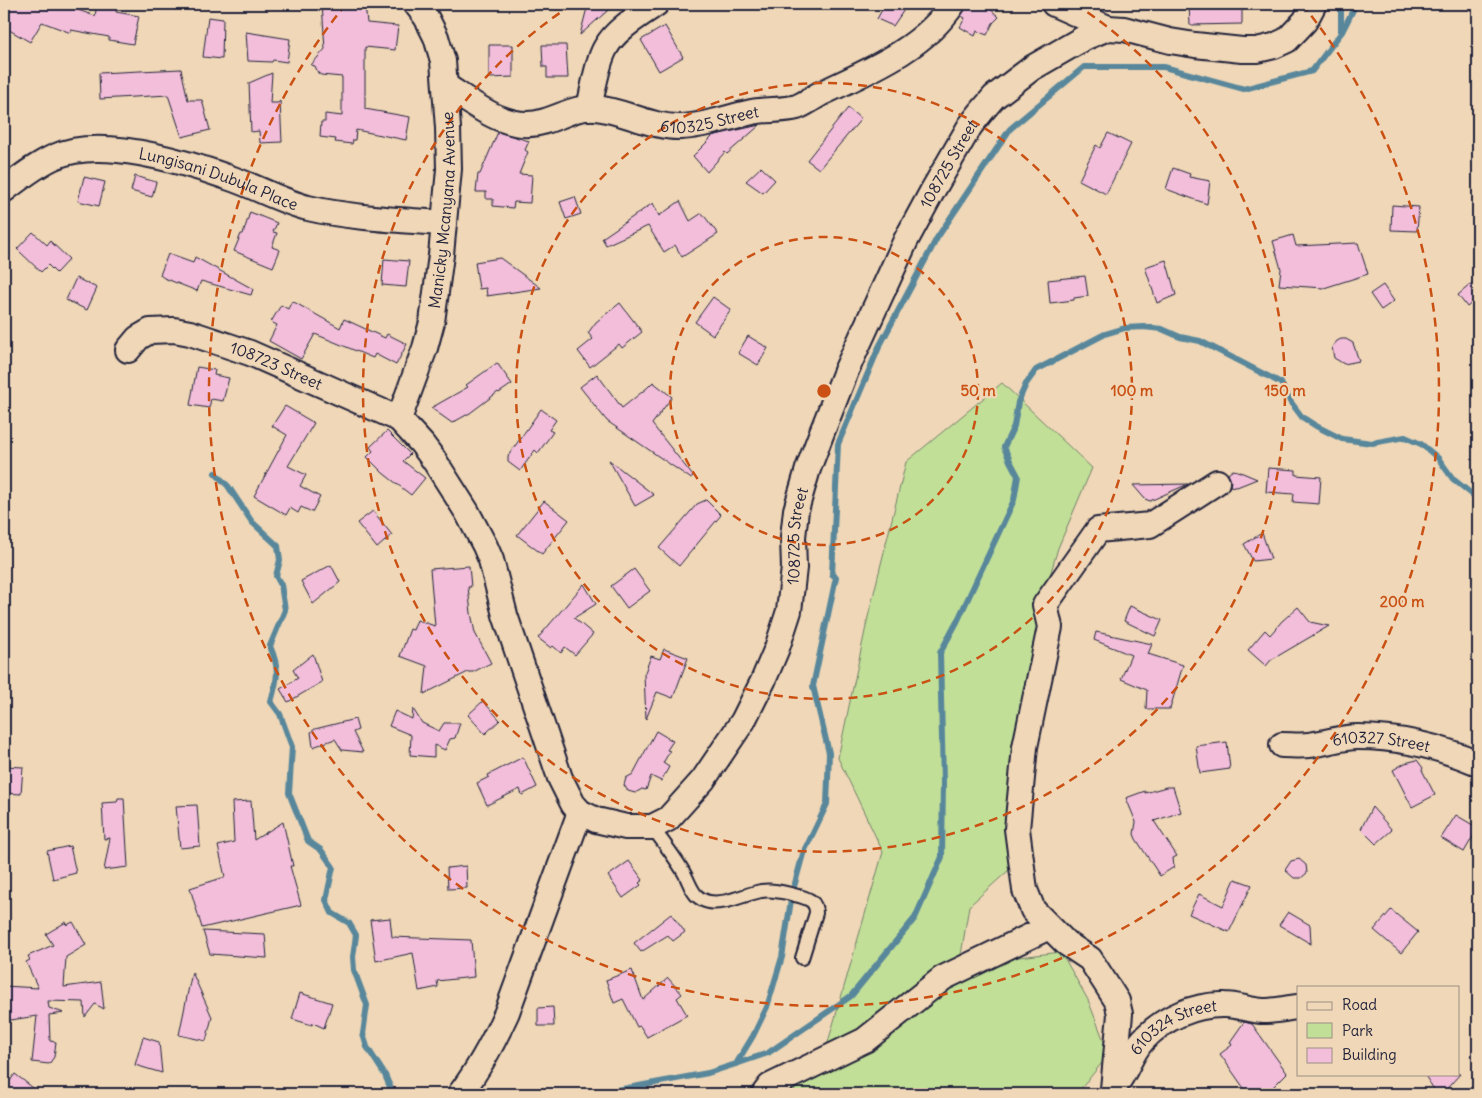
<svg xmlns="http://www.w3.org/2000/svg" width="1482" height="1098" font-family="Delius,sans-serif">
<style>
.green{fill:#c1df97;stroke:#728069}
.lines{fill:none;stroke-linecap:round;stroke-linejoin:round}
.stream{stroke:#59879b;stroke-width:6}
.building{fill:#f2beda;stroke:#22223b}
.lane-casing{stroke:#22223b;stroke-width:16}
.street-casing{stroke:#22223b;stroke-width:28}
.lane{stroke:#efd7b7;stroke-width:12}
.street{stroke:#efd7b7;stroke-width:24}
.ring{fill:none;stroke:#ca5113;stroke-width:2.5;stroke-dasharray:9 6}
.labels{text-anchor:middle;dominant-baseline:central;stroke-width:4.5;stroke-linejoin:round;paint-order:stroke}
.street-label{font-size:16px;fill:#22223b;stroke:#efd7b7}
.centre{fill:#ca5113;stroke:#efd7b7;stroke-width:2.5}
.ring-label{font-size:15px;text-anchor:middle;font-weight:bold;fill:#ca5113;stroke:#efd7b7;stroke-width:4.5;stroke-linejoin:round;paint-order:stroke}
</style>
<rect width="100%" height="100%" fill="#efd7b7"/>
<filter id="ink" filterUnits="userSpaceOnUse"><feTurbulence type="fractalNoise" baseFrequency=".02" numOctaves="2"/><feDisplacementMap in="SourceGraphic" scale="10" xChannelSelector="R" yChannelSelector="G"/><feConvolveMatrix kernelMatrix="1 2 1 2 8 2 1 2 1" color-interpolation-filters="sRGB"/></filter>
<g filter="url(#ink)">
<path class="green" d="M1002 383 1092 468 1058 548 1037 620 1032 681 1010 789V869L969 906 961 955 1011 958 1061 952 1088 1000 1109 1054 1080 1090H994L972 1094H767L822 1063 883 852 838 758 868 617 906 462Z"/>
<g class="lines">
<path class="stream" d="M1342 32 1356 4
M215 473 228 486 252 522 278 546 280 560 276 576 281 585 285 610 270 646C280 670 278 677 271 702L280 714 292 747 289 793 308 841 321 850 333 867 326 900 332 913 349 923 356 935 353 957 354 970 367 1005 363 1034 367 1047 385 1075 393 1094
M736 1064 768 1053 851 996 915 918 942 857 943 782 940 653 957 622 1014 500 1018 476 1010 461 1004 447 1014 426 1018 402 1026 384 1036 370 1105 334 1125 328 1143 327 1162 329 1180 337 1200 341 1281 383 1290 401 1302 417 1316 426 1342 439 1372 443 1405 437 1421 444 1438 458 1453 479 1478 499
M596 1094 708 1073 736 1064 753 1036 767 1007 782 957 792 894 803 854 827 804 829 753 813 686 836 577 832 574 838 444 879 347 937 238 1010 129 1084 67H1164L1244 89 1312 71 1341 33V4"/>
</g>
<path class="building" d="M4 4H61L95 16 97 4H118L116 12 139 16 133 44 109 40V37L71 30V33L42 22 30 42 4 27Z
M322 4H365L367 23 398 26 395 50 365 47V109L410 117 406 140 356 130 355 140H353L352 144 335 142 336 139 320 137 321 122H325V114L342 116V77L321 75 318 73 315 66 311 65 325 49Z
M588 4H615L580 35Z
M885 4H908L893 26 877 19Z
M967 4H985L999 17 993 23 987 35 977 31 975 36 960 27 965 18 961 16Z
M1189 4H1242V24L1190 25Z
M208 17 223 19 222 59 203 57Z
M665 26 683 57 659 71 641 40Z
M246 32 290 39 287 62 273 60 272 62 248 61Z
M489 45H513V77L489 78Z
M542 45H566L568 78H547V67H543Z
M181 69 188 100H202L210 130 182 137 168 95 100 99 99 73Z
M272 73 270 103H278L280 101 282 142 260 143 259 131 251 132 249 83Z
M848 108 861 119 819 169 807 160Z
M760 125 727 154 725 152 707 172 693 156 712 137 711 136Z
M498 132 529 141 525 150 528 152 519 174 532 175 530 203 514 202 513 208 493 206V199H486V192H476L478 174H480Z
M1108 133 1131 144 1106 194 1079 180 1096 145 1100 148Z
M761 167 775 180 763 193 746 181Z
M1173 168 1190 174 1189 177 1210 181 1207 204 1166 189Z
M135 176 156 182 152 197 131 191Z
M84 177 105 182 99 206 78 201Z
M575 197 581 214 566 219 560 202Z
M680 201 690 221 702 213 718 234 682 257 675 245 664 252 648 226 606 245 602 238 653 203 659 216Z
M1392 205 1419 207 1417 231 1391 230Z
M250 212 277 223 273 232 277 233 272 247 280 250 273 267 234 251 241 234H243Z
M33 232 47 245 50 241 69 259 56 273 48 265 41 272 17 249Z
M1293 235 1296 246 1358 243 1368 274 1324 288 1279 285 1281 269 1273 241Z
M168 254 193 263 195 257 253 289 251 295 201 281 197 291 164 278 160 275Z
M500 258 541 288 487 296 486 288 479 289 475 262Z
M384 259 409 261 406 287 382 285Z
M1166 260 1176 295 1157 303 1145 267Z
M1085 276 1088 296 1074 298V300L1050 303 1048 280Z
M76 278 97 288 87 310 66 300Z
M1478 278V298L1467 307 1458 295Z
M1383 285 1394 301 1381 310 1370 294Z
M713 297 731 310 713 335 695 322Z
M292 301 340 328 344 319 385 338 387 334 407 344 396 365 375 354 373 358 315 334 301 359 269 341 277 325 271 322 281 305 288 309Z
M620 303 642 332 622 348 619 344 590 367 578 351 593 339 588 333 596 322Z
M748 336 768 348 758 365 738 353Z
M1341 339H1346L1353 343 1359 361 1344 364 1334 358 1332 347 1337 341Z
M497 363 512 384 499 393 498 392 470 413 452 423 431 408 468 387 466 385Z
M197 367 215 370 214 375 229 378 223 401 211 399 209 408 190 405Z
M597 374 622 408 647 388 653 382 672 397 652 424 693 476 690 478 607 421 580 387Z
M285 406 314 423 288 466 306 475 300 486 320 497 312 512 301 507 298 513 290 508 286 515 254 496 287 435 272 426Z
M541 409 556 420 549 430 553 432 538 453 535 450 520 471 508 462V456Z
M387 431 410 454 403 461 425 478 411 495 383 473 367 457 373 451 370 447Z
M609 460 654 495 635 506Z
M1268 468 1296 470V475L1321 477 1319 504 1293 502 1294 494 1266 492Z
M1233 470 1238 471 1257 479 1237 487 1230 486 1231 481 1228 474Z
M1188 484 1150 501 1145 499 1133 485Z
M706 500 721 515 679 566 659 548 697 504Z
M544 501 569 520 542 554 517 535Z
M373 511 392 535 377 548 357 523Z
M1262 533 1271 559 1253 561 1244 544Z
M331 565 340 582 313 604 301 581Z
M469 566 471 587H468L471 613 475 633 491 663 473 672H468L424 694 427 666 400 656 410 629 413 630 417 620 435 626 430 569Z
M634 569 650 591 627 608 611 586Z
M584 584 596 604 574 618 593 634 575 655 565 647 561 653 553 646 551 648 538 638Z
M1130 606 1162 620 1155 636 1124 621Z
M1298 607 1310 622 1329 626 1271 660 1266 666 1248 650 1265 630 1270 635 1282 621Z
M1096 632 1152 644 1148 654 1183 665 1170 709H1146L1147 690 1121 679 1131 655 1094 640Z
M664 649 688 658 673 698 657 692 646 719 644 675 651 656 660 659Z
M313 654 322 682 288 702 280 689 298 678 293 670Z
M483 701 500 720 485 734 468 715Z
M413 709 422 723 439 731 444 723H460L455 738 450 739 445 750 434 745V757L410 755 411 735 389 726 395 711 412 719Z
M355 719 358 730 353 732 363 752 342 750 335 739 313 747 311 732 315 729Z
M656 731 673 741 667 750 670 751 663 763 669 767 661 781 651 776 646 790 642 789 635 793 628 791 624 785 626 778 633 774Z
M1227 742 1230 769 1200 773 1196 746Z
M523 757 537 787 522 795 520 789 487 805 477 783 489 777 488 775Z
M1417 760 1423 768 1422 770 1435 795 1412 807 1393 770 1405 763Z
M4 766 23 767 21 794 4 793Z
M1166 787H1173L1181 812 1154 821 1177 856 1173 858 1174 867 1160 876 1136 839 1134 834 1136 822 1126 798 1145 791V793Z
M118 798H124L128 867 104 870 110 838 104 839 102 803 117 802Z
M251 801 254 840 283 822 293 866H290L301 905 202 928 190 888 225 877 218 846 234 842 232 802Z
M197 805 200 846 180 848 176 806Z
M1372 807 1392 830 1376 844 1361 829Z
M1456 815 1478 828 1464 852 1441 838Z
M70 846 76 873 53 879 47 851Z
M1299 859 1306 865 1307 873 1301 878H1294L1285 870 1291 861Z
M629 861 643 880 639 883 641 885 623 898 608 876Z
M466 866 467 888 448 889 447 868Z
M1235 879 1252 885 1229 932 1189 914 1199 894 1223 906Z
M1391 910 1418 932 1401 953 1374 930Z
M1288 912 1310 925 1311 944 1279 925Z
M671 914 685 932 673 941 668 935 641 952 634 943Z
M390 918 392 937 471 940 474 977 437 981 438 987 419 991 413 953 376 961 370 920Z
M66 922 67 925 73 922 86 945 66 957 64 987 101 982 104 1009 95 1004 85 1017 84 1002 48 1001 49 1008 64 1013 49 1015 50 1041 56 1042 54 1057 49 1064 32 1062 37 1016 4 1021V986L38 988 26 962 30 960 28 956 53 945 46 934Z
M203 931 265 934 267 958 210 954Z
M632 970 643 1000 668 978 682 994 677 998 687 1015 647 1037 640 1026 637 1027 623 999 614 1003 606 980Z
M192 972 212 1017 206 1041 179 1035Z
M300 993 332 1003 324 1028 313 1023 312 1025 292 1019Z
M553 1007 554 1026H538V1008Z
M1244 1022 1252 1024 1287 1073 1266 1094H1248L1220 1054 1232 1045 1230 1042Z
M143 1037 159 1042 162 1073 135 1065Z
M15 1074 41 1094H4V1089Z
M1424 1074H1460L1442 1094H1437Z"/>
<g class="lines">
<defs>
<path id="lane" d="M652 827C663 842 674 856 683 871 688 879 690 888 696 895 700 899 703 901 709 902 726 905 745 894 761 891 774 889 786 893 799 896 809 899 816 901 816 913L802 958"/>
<g id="street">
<path d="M1054 4 1108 28"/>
<path id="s1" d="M446 86C474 104 509 134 545 121 563 116 577 106 596 108 625 111 652 128 681 127 705 126 729 117 752 112 767 109 782 111 797 107 805 104 813 98 820 94 868 71 922 50 953 4"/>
<path d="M589 108C593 91 597 62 606 47 616 29 639 16 656 4"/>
<path id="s2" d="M4 190C20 178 36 165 54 157 99 136 182 161 227 177 255 186 280 201 308 208 350 218 401 220 444 223"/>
<path id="s3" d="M128 350 138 338 150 331 174 330 190 333 250 353 399 419 422 444 434 460 467 512 485 546 491 560 505 615 560 778 573 804 580 812 596 820 626 827H652L668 819 703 780 743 721 763 681 777 648 789 611 794 568 793 537 796 510 808 469 822 432 846 371 906 240 933 190 970 126 982 111 994 97 1032 68 1084 38 1108 28 1124 29 1170 41 1195 45 1242 50H1257L1274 46 1287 40 1305 21 1314 4"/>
<path id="s4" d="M399 419 425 348 432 322 441 255 449 169 448 128 443 61 436 37 426 17 416 4"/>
<path id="s5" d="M1282 745C1291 745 1300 746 1309 745 1326 743 1341 737 1358 737 1400 737 1440 747 1478 763"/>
<path id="s6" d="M1117 1083C1127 1070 1131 1053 1143 1040 1163 1018 1195 1004 1225 1005 1238 1005 1251 1011 1264 1011 1275 1011 1287 1008 1298 1007"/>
<path d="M1113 1089 1120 1014 1117 1001 1090 959 1066 943 1033 910 1025 890 1017 829 1025 747 1050 627 1045 605 1098 530 1150 525 1217 482"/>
<path d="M460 1094C479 1069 494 1041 507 1012L580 812"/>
<path d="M764 1094 770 1086 865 1040 943 978 1049 927"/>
</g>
</defs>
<use href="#lane" class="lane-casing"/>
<use href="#street" class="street-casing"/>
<use href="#lane" class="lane"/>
<use href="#street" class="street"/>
</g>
</g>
<g class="ring">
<circle cx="824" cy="391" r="154"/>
<circle cx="824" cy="391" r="308"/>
<path d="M1075 4A461 461 0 1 1 573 4"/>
<path d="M1302 4A615 615 0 1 1 346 4"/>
</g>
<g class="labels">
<g class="street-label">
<text stroke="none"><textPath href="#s1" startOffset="279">610325 Street</textPath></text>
<text stroke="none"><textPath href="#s3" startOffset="1550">108725 Street</textPath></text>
<text stroke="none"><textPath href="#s2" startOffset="230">Lungisani Dubula Place</textPath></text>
<text stroke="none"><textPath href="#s4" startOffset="215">Manicky Mcanyana Avenue</textPath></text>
<text stroke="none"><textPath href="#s3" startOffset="162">108723 Street</textPath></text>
<text stroke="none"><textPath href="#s3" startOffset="1145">108725 Street</textPath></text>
<text stroke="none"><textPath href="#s5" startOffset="100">610327 Street</textPath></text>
<text stroke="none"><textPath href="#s6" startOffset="84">610324 Street</textPath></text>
</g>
</g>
<circle cx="824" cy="391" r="8" class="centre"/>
<g class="ring-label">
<text x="978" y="396">50 m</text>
<text x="1132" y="396">100 m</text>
<text x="1285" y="396">150 m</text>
<text x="1402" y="607">200 m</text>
</g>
<rect width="1482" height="1098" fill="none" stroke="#efd7b7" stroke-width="20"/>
<rect x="10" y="10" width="1462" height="1078" fill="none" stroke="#22223b" stroke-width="2" filter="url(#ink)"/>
<rect x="1297" y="986" width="162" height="90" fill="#efd7b7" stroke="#9d8f85"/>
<rect x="1307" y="1002" width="25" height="8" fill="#efd7b7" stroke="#9d8f85"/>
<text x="1342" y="1010" font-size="15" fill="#22223b">Road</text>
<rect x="1307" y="1023" width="25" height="15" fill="#c1df97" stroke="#9d8f85"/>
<text x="1342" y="1036" font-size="15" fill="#22223b">Park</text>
<rect x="1307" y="1048" width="25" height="15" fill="#f2beda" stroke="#9d8f85"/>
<text x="1342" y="1060" font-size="15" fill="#22223b">Building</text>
</svg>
